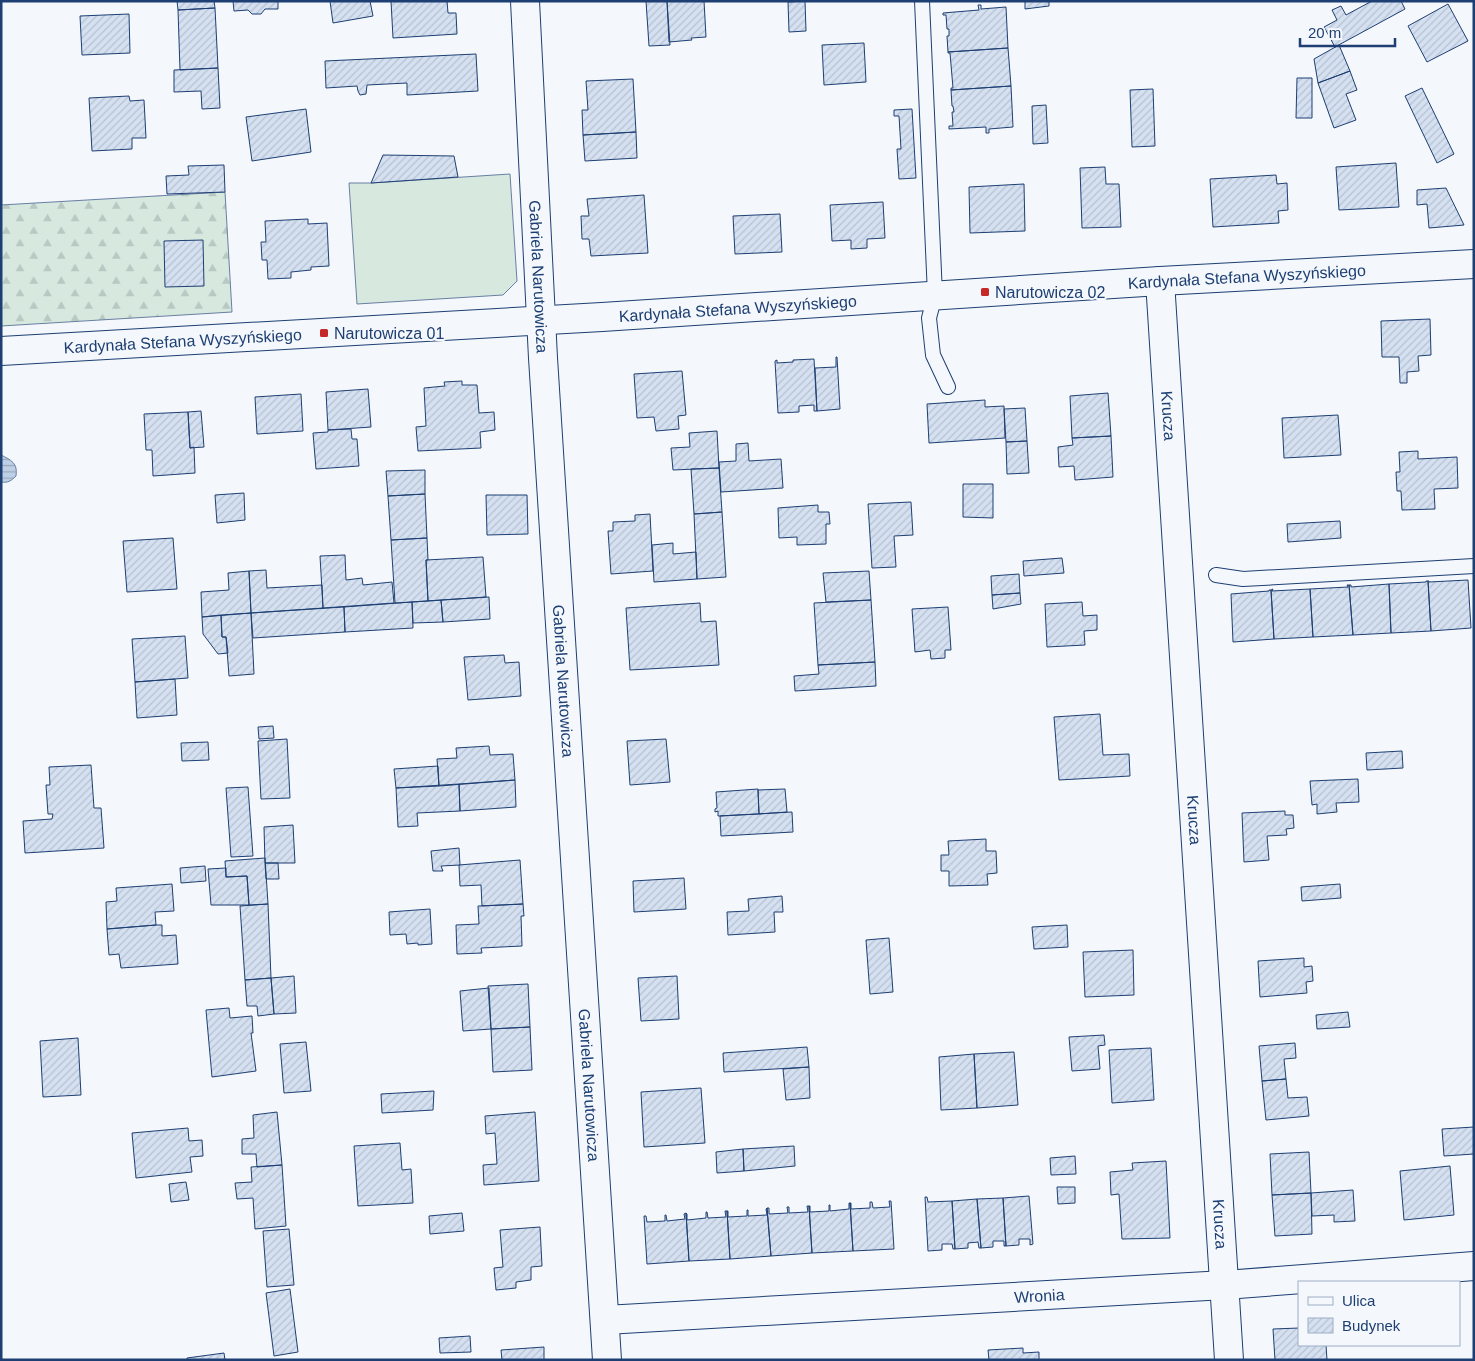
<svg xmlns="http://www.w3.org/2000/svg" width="1475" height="1361" font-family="Arial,sans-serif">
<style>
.grass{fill:#d7e8df;stroke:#687fa3}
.forest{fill:url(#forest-firs);stroke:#687fa3}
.water{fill:url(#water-rules);stroke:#687fa3}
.building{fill:url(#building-hatch);stroke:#1d3f73}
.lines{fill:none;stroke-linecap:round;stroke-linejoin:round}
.service-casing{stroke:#1d3f73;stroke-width:16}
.minor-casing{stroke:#1d3f73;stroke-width:30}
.service{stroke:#f4f7fb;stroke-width:14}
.minor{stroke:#f4f7fb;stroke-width:28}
.poi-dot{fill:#c62828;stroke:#f4f7fb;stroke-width:2}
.labels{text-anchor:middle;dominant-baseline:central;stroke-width:4;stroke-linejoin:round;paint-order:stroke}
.street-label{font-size:16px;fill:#1d3f73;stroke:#f4f7fb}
.poi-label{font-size:16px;fill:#1d3f73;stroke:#f4f7fb;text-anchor:start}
</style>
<defs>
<pattern id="forest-firs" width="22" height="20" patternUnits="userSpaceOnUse" patternTransform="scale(1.25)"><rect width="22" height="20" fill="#d7e8df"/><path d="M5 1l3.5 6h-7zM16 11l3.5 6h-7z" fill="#b8c8c3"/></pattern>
<pattern id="water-rules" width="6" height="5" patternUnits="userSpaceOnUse" patternTransform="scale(1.25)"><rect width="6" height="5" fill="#bed0e5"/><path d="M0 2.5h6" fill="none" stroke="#9aaabe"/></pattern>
<pattern id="building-hatch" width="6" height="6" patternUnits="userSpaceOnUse" patternTransform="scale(1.25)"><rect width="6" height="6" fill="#d5e0f0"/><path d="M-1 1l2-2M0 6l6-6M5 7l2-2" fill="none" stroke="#b6c1d1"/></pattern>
</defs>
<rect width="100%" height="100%" fill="#f4f7fb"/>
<path class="grass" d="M510 174 517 281 503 295 357 304 349 183H371Z"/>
<path class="forest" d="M225 192 232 312 1 326V205Z"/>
<path class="water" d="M1 455C11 460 18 463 16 476 11 481 8 483 1 482Z"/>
<path class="building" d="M177 1H214L215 8 178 10Z
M233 1H278V9H265L261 14H252L248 10 234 11Z
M330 1H370L373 16 333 23Z
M391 1H447L448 13H456L457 34 393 38Z
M646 1H667L670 45 649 46Z
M667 1H704L706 37 691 38 692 40 669 42Z
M805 1 806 31 789 32 788 2Z
M1025 1H1049V6L1025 9Z
M1372 1H1401L1405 9 1335 47 1324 27 1337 20 1332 10 1341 6 1346 15Z
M1448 4 1468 41 1427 62 1408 26Z
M978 5H981V9L1006 7 1008 48 948 52 947 36H949V29H947L946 15H943V13L979 10Z
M215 8 218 68 180 70 178 10Z
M129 14 130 53 82 55 80 16Z
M864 43 866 82 824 85 822 45Z
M1339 45 1350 71 1318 83 1314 59Z
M1008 48 1011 86 951 90V88H953L950 53H948V52Z
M476 54 478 91 407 95V83L367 85 366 94 360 95 358 91 357 86 326 88 325 61Z
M218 68 220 108 202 109 201 91 174 92V70Z
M1350 71 1357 90 1346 94 1356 120 1334 128 1318 83Z
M1297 78H1312V118H1296Z
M633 79 636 132 583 135 582 110H588L586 81Z
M1011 86 1013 127 989 129V133H986V127L949 129V126H953L952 112H954L953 106H952L951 90Z
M1422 88 1454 154 1437 163 1405 96Z
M1153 89 1155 146 1132 147 1130 90Z
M129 96 130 101 144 100 146 138H132V149L92 151 89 98Z
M1046 105 1048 143 1033 144 1032 106Z
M306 109 311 152 252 161 246 117Z
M912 109 916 178 899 179 897 149H901L899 116H894V110Z
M636 132 637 158 585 161 583 135Z
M383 155 454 156 458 177 371 183Z
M1396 163 1399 207 1339 210 1336 167Z
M224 165 225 192 167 194 166 176 189 175 188 166Z
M1105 167 1106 184H1119L1121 227 1082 228 1080 168Z
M1276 175 1277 184 1287 183 1288 210 1278 211 1279 223 1213 227 1210 179Z
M1024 184 1025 231 970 233 969 187Z
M1446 188 1464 225 1429 228 1427 204 1417 205V190Z
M644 195 648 253 591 256 589 239H582L581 216H589L587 199Z
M883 202 885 238 867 239V248L851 249V240L832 241 830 205Z
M780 214 782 252 735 254 733 216Z
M308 219V224L327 223 329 266 311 267V270L291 272V278L268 279 267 260H262L261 242H266L265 221Z
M203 240 204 286 165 287 164 241Z
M1430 319 1431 355 1418 356 1419 371 1407 372V383H1400L1399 357H1382L1381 321Z
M836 357H837L840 409 817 411 815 368 836 367Z
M814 359 817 411H814V405L799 406V412L778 413 775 361 777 360V363L793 362V360Z
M682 371 686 415 678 416 679 429 656 431 654 417 637 418 634 374Z
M462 381V385H477L479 413 494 412 495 430 480 432 481 448 418 451 416 427 426 426 424 388 445 386 444 382Z
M368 389 371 427 328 430 326 392Z
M1108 393 1111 436 1072 438 1070 396Z
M301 394 303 431 257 434 255 397Z
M985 400V407L1004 406 1005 438 929 443 927 404Z
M1025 408 1027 441 1006 442 1004 409Z
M201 411 204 447 190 448 188 412Z
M188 412 190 448 194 447 195 473 153 476 152 450H146L144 414Z
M1338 415 1341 455 1284 458 1282 418Z
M351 429 352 439H357L359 466 316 469 313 433 328 432V430Z
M717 431 719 468 673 470 671 448 690 447 689 433Z
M1111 436 1113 477 1075 480 1074 466 1059 467 1058 447 1073 445 1072 438Z
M1027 441 1029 473 1007 474 1006 442Z
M748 443 749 461 781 459 783 488 721 492 719 462 736 461V444Z
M1418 451V459L1457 457 1458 488 1434 489 1435 509 1402 510 1401 491H1397L1396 472H1400L1399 452Z
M719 468 722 512 694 514 691 469Z
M425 470V494L388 496 386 471Z
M963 484H993V518L963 517Z
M244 493 245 520 217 523 215 495Z
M425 494 427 538 391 540 388 496Z
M486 495H527L528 534 487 535Z
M911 502 913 535 894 536 896 567 872 568 868 504Z
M818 505V512H829L830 524H826V544L797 545V537L779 538 778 508Z
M722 512 726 577 697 579 694 514Z
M650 514 653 571 611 574 608 531H613V522L635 521V515Z
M1340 521 1341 538 1288 542 1287 524Z
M173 538 177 589 127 592 123 541Z
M427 538 428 560H426L428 601 395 603 391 540Z
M673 543V554L696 552 697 579 654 582 652 545Z
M345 555 346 580 362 578 363 585 392 582 394 603 323 608 320 556Z
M483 557 486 597 428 601 426 560Z
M1062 558 1064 573 1024 576 1023 561Z
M266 570 267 588 322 585 323 608 251 613 249 571Z
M249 571 251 613 202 617 201 592 229 590 228 573Z
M869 571 871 600 826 602 823 573Z
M1019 574 1020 593 992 595 991 576Z
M1468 580 1471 628 1431 631 1428 581H1429V582Z
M1426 581H1428L1431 631 1391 633 1389 584 1426 582Z
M1389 584 1391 633 1353 635 1349 585H1351V587Z
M1347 585H1349L1353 635 1313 637 1310 589 1348 587Z
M1273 589 1272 591 1310 589 1313 637 1274 639 1271 590Z
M1269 590H1271L1274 639 1233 642 1231 594 1269 591Z
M1020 593 1021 604 993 609 992 595Z
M489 597 490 619 443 622 441 600Z
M441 600 443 622 413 623 412 602Z
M871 600 875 662 818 665 814 603Z
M412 602 413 628 345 632 344 607Z
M1082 602 1083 616 1097 615V630L1084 631 1085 645 1047 647 1045 604Z
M700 603 701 622 716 621 719 665 630 670 626 608Z
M344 607 345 632 253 638 251 613Z
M948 607 951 650H945V658L931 659 930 650 915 652 912 609Z
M251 613 254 674 229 676 226 637H222L221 615Z
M221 615 222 637H226L228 653 218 654 203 634 202 617Z
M185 636 188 678 135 682 132 639Z
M504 655 505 663 519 662 521 696 468 700 464 657Z
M875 662 876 686 795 691 794 676 819 674 818 665Z
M175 679 177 715 137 718 135 682Z
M1100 714 1103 755 1129 754 1130 776 1059 780 1054 717Z
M273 726 274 738 259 739 258 727Z
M287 739 290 798 261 799 258 741Z
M666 739 670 782 630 785 627 741Z
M208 742 209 760 182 761 181 743Z
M489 746 490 755 513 754 515 780 439 786 437 759 457 758 456 748Z
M1402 751 1403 768 1367 770 1366 753Z
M91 765 94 808H101L104 848 25 853 23 821 52 819 53 814H48L46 785H50L49 767Z
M438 766 439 786 396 788 394 769Z
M1358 779 1359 802 1336 803 1337 812 1317 814V804L1312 805 1310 781Z
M515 780 516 807 460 811 459 784Z
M459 784 460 811 417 813 418 826 398 827 396 788Z
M248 787 253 856 231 857 226 788Z
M758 789 759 814 718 816V811L715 812V809L717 808 716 792Z
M785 789 787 812 759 814 758 790Z
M1285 811V815H1293L1294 828 1286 829 1287 835 1267 836 1269 860 1244 862 1242 813Z
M792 812 793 832 721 836 720 816Z
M293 825 295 863H265L264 827Z
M986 839V851H996L997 873 987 874 988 885 949 886V871H941V855H949L948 841Z
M459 848 460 865 441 866 443 871H433L431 851Z
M265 858 268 904 249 905 247 876 226 877 225 861Z
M520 860 523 904 482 906 481 885 460 886 459 865Z
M265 863H278L279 879H266Z
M205 866 206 881 181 883 180 868Z
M226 868V877L247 876 249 905H211L208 869Z
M684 878 686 909 634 912 633 881Z
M172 884 174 911 155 912 156 925 107 929 106 902 117 901 116 888Z
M1340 884 1341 898 1302 901 1301 887Z
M782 896 783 912H774L775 932 728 935 727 912 749 911 748 899Z
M268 904 271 978 245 980 240 906Z
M523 904 524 916H521L522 946 481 948 482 953 457 954 456 925 479 924 478 906Z
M430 909 432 944 418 945V943L407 944 406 934 390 935 389 912Z
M156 925H162V936L176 935 178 964 121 968 119 954 109 955 107 929Z
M1067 925 1068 947 1034 949 1032 927Z
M889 938 893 992 870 994 866 940Z
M1133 950 1134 995 1085 997 1083 952Z
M1304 958V967L1312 966 1313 981 1306 982 1307 993 1260 997 1258 961Z
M294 976 296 1013 274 1014 271 978Z
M677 976 679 1019 641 1021 638 978Z
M271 978 274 1014 258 1016 257 1006H247L245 980Z
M528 984 530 1027 491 1029 488 986Z
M489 988 491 1029 463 1031 460 991Z
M229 1008 230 1018 252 1016 253 1033H251L256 1071 212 1077 206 1010Z
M1348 1012 1350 1027 1317 1029 1316 1015Z
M530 1027 532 1070 493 1072 491 1029Z
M1104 1035 1105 1045 1098 1046 1100 1069 1072 1071 1069 1037Z
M78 1038 81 1095 43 1097 40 1041Z
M306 1042 311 1091 284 1093 280 1044Z
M1295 1043 1296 1058 1284 1059 1286 1079 1262 1081 1259 1046Z
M807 1047 809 1067 724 1072 723 1053Z
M1151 1048 1154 1100 1112 1103 1109 1050Z
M1014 1052 1018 1105 977 1108 974 1054Z
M974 1054 977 1108 941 1110 939 1057Z
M809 1067 810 1098 786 1100 783 1069Z
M1286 1079 1288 1098 1307 1097 1309 1116 1266 1120 1262 1081Z
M701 1088 705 1143 644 1147 641 1092Z
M434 1091 433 1110 382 1113 381 1094Z
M277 1112 282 1165 257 1167 256 1154H242V1139L254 1138 253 1115Z
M535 1112 539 1181 484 1185 483 1165 497 1164 495 1133 486 1134 485 1116Z
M1474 1127V1154L1444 1156 1442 1129Z
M188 1128 189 1141 202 1140 203 1156 190 1157 192 1172 136 1178 132 1133Z
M400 1143 402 1170 411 1169 413 1203 358 1206 354 1146Z
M794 1146 795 1166 744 1171 743 1149Z
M743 1149 744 1171 717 1173 716 1152Z
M1309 1152 1311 1193 1272 1195 1270 1154Z
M1075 1156 1076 1174 1051 1175 1050 1158Z
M1166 1161 1170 1238 1122 1239 1119 1194 1111 1195 1110 1172 1133 1170 1132 1163Z
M282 1165 286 1226 255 1229 253 1198 237 1199 235 1183 252 1182 251 1167Z
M1450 1166 1454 1215 1404 1220 1400 1171Z
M186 1182 189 1200 171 1202 169 1184Z
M1057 1187H1075V1203L1058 1204Z
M1353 1190 1355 1221 1334 1222V1215L1312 1216 1311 1193Z
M1311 1193 1312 1234 1275 1236 1272 1195Z
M1029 1196 1033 1244 1030 1245V1239H1019V1245L1006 1246 1003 1198Z
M925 1197H927L928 1202 952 1201 955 1249H953L952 1244H942V1250L928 1251Z
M1003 1198 1006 1246H1004V1241H993V1247L981 1248 977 1199Z
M977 1199 981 1248H979L978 1242 968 1243V1248L955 1249 952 1201Z
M889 1201H891L894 1249 853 1251 850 1203H851V1209L870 1208V1202H872L873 1208 890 1207Z
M849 1203H850L853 1251 812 1253 809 1206H810V1212L829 1211V1205H830V1211L849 1209Z
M807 1206H809L812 1253 771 1256 767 1208H769V1214L788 1213 787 1207H789V1213L808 1212Z
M767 1208 771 1256 730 1259 727 1211H728V1217L747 1216V1210H748V1216L767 1215 766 1209Z
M725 1211H727L730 1259 689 1261 686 1213 687 1214V1220L706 1218V1212H707L708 1218 726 1217Z
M462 1213 464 1231 430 1234 429 1216Z
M686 1213 689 1261 647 1264 644 1216H646L647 1222 665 1221V1215H666L667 1221 685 1219 684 1214Z
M540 1227 542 1266 531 1267V1280L516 1282V1288L496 1290 494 1268 503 1267 500 1230Z
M289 1229 294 1285 267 1287 263 1231Z
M290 1289 298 1352 274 1356 266 1293Z
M1299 1328V1345H1326L1327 1360H1275L1273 1329Z
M470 1336 471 1352 440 1353 439 1338Z
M544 1347V1360H502L501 1350Z
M1023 1348V1353L1039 1352V1360H989L988 1350Z
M224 1353 225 1360H187V1358Z"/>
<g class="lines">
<defs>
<path id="service" d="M922 1 935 295 929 318 933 355 948 387
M1216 575 1243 579 1474 566"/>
<g id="minor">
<path id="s1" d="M525 1 543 358 607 1360"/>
<path id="s2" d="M1160 281 1229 1360"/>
<path id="s3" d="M1 351 602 317 1160 281 1474 264"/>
<path id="s4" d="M605 1320 1225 1285 1474 1266"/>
</g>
</defs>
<use href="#service" class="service-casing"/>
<use href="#minor" class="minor-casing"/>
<use href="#service" class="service"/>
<use href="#minor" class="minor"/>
</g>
<g class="poi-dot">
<rect x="980" y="287" width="10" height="10" rx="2.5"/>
<rect x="319" y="328" width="10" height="10" rx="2.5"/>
</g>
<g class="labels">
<g class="street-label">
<text stroke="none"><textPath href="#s1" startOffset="276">Gabriela Narutowicza</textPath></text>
<text stroke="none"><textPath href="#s3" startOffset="1248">Kardynała Stefana Wyszyńskiego</textPath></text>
<text stroke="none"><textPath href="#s3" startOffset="738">Kardynała Stefana Wyszyńskiego</textPath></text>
<text stroke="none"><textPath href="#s3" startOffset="182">Kardynała Stefana Wyszyńskiego</textPath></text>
<text stroke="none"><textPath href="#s2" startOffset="135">Krucza</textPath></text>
<text stroke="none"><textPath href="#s1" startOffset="681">Gabriela Narutowicza</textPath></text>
<text stroke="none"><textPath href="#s2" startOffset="540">Krucza</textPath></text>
<text stroke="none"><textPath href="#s1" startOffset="1086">Gabriela Narutowicza</textPath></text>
<text stroke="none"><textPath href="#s2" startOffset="945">Krucza</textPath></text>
<text stroke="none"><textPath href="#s4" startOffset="435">Wronia</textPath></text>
</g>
<g class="poi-label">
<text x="995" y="292">Narutowicza 02</text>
<text x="334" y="333">Narutowicza 01</text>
</g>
</g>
<rect width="1475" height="1361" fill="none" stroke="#1d3f73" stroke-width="5"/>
<rect x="1298" y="1281" width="162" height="65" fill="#f4f7fb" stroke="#9eadc5"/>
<rect x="1308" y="1297" width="25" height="8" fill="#f4f7fb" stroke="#9eadc5"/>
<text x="1342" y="1306" font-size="15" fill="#1d3f73">Ulica</text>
<rect x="1308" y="1318" width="25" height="15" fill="url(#building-hatch)" stroke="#9eadc5"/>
<text x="1342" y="1331" font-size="15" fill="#1d3f73">Budynek</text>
<path d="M1300 38v8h95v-8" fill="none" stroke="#1d3f73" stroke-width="2.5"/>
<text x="1308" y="38" font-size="15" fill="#1d3f73" stroke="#f4f7fb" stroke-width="4" paint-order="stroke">20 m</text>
</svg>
